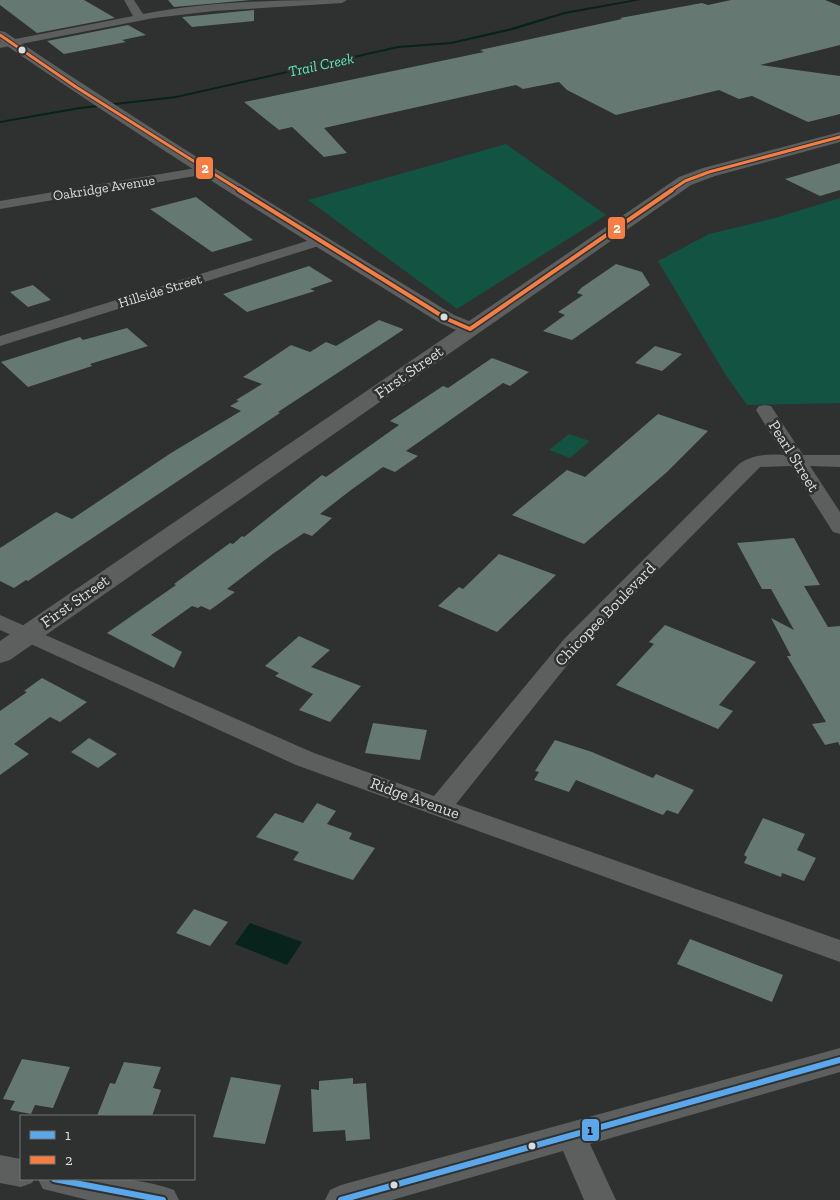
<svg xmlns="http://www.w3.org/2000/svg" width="840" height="1200" font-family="'Zilla Slab',serif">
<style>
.green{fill:#135341}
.water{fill:#08231b}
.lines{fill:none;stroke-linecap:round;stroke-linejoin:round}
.stream{fill:#08231b;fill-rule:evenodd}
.building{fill:#657871}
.minor{fill:#5d5e5e;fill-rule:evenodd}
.tertiary{fill:#5d5e5e;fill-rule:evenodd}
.bus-1-casing{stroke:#2e3130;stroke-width:10}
.bus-2-far1-casing{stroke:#2e3130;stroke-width:5}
.bus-2-casing{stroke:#2e3130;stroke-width:7}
.bus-1{stroke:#5aa8eb;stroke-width:6}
.bus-2-far1{stroke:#f77d43;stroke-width:3}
.bus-2{stroke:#f77d43;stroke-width:4}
.bus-dot{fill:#dbdddc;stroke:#2e3130;stroke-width:2}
.labels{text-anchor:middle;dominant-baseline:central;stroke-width:5;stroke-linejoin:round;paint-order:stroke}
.far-street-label{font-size:14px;fill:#dbdddc;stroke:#2e3130}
.far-water-label{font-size:15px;font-style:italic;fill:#62e8bd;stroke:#2e3130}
.street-label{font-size:16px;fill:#dbdddc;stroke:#2e3130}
.line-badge{stroke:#2e3130;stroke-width:2}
.badge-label{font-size:14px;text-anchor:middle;font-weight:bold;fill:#fff}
.pale-badge-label{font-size:14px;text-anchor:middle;font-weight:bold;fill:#111}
</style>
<rect width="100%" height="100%" fill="#2f3030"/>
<path class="green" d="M506 144 606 215 457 309 308 200Z
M840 198V403L747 405 725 374 658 261 709 234 775 218Z
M569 434 590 441 570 458 549 450Z"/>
<path class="water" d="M250 923 302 942 287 965 235 944Z"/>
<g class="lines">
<path class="stream" d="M632 0H641L565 14 513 30 451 44 398 48 176 98 80 109 0 123V121L80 107 176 96 398 46 451 42 511 28 564 12Z"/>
</g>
<path class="building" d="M0 0H84L115 18 37 33 0 5Z
M168 0H251L174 7Z
M731 0H825L840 6V45L760 65 840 76V114L808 122 752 96 739 99 719 90 616 115 567 90 559 82 523 89 516 85 324 128 347 153 324 157 292 127 279 130 244 102 484 52 480 50 622 19 620 18 702 3 708 5Z
M254 10V21L192 27 182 17Z
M128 25 146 35 122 40 126 42 64 54 47 41Z
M840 163V190L820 196 785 179Z
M196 197 253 240 212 252 150 209Z
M616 264 642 272 650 285 572 340 543 331 565 315 558 312 583 295 577 293 581 288Z
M309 266 333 281 310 289 315 291 247 312 223 294Z
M33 285 51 300 28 307 10 292Z
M379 320 403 329V330L278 412 280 413 28 581 26 580 14 588 0 581V548L56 512 72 519 171 453 241 411 230 406 239 401 236 400 262 384 243 377 291 345 310 352 326 342 336 346Z
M127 328 148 346 90 364 92 366 28 387 1 362 80 337 83 340Z
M655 346 682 354 662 371 635 363Z
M492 358 529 372 510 386 503 383 406 451 418 456 395 472 383 467 351 490 320 514 332 518 312 536 304 533 274 553 227 589 235 592 210 610 201 606 198 608 192 606 151 635 182 652 174 668 107 633 176 585 174 584 230 543 233 544 242 536 244 537 322 475 326 477 399 425 390 421 443 386 448 388Z
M658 414 708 431 667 472 584 544 512 515 567 470 585 477Z
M794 538 820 585 804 586 828 627 840 626V746L838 742 825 745 812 724 826 722 787 656H791L771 618 794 630 771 589H762L737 543Z
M499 554 556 575 497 632 438 606 459 587 463 589Z
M665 625 756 662 719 705 733 711 718 729 616 685 654 644 649 642Z
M299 636 330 650 311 667 361 686 330 722 299 710 313 694 275 676 279 673 265 666Z
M42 678 87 702 60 722 50 717 14 744 29 754 0 775V711L27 692 24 691Z
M373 723 427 730 420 760 365 753Z
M89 738 117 754 98 768 71 752Z
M555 740 592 752 653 778 656 774 694 790 678 814 667 810 663 815 576 780 569 792 534 780 539 772 535 771Z
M317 803 336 811 327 824 352 833 349 839 375 848 353 880 293 860 299 852 256 837 275 813 303 823Z
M763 818 805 834 797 850 816 858 804 881 782 873 781 877 744 863 747 857 744 855Z
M194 909 228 922 210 946 176 933Z
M690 939 783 975 772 1002 677 964Z
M22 1059 70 1067 53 1108 35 1105 31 1114 10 1110 15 1101 3 1099Z
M124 1062 161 1067 153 1088 161 1090 152 1116H97L110 1083 115 1084Z
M231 1077 281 1085 265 1144 213 1137Z
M353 1078V1084L366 1083 370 1139 346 1141 345 1130 313 1132 311 1089 319 1090V1081Z"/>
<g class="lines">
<path class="minor" d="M124 0H134L143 14C210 1 280 0 347 0L342 3 214 11 154 18 0 48V42L133 16Z
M208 166 215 170 213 173 0 209V201Z
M320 237 325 238 327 241 325 244 0 346V336Z
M765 405 771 406 803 455H840V467L810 466 840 512V534L833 532 791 466 760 467 581 648 456 804 840 940V962L296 765 0 630V615L314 753 434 796 565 638 739 464C753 454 768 454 784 455L756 410 759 406Z
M840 1048V1072L590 1144 616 1200H584L563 1151 392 1200H325L330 1190 341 1185Z
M0 1155 21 1159V1179H34L32 1183 21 1187 0 1183Z
M38 1179C79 1176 136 1175 174 1190L179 1200H88L43 1189Z"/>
<path class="tertiary" d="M0 31 5 32C151 131 303 223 454 315L469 321 679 177 703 168 840 132V142L715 176 691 185 10 660 0 663V641L456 330 440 323C292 232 143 140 0 41Z"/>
<defs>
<path id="bus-1" d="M54 1179 163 1200
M341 1200 840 1060"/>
<path id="bus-2-far1" d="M0 35 76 87 241 191
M670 191 685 181 709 172 840 137"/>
<path id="bus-2" d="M239 190 447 319 470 329 672 190"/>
</defs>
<use href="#bus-1" class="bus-1-casing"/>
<use href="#bus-2-far1" class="bus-2-far1-casing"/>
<use href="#bus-2" class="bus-2-casing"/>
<use href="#bus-1" class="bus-1"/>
<use href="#bus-2-far1" class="bus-2-far1"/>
<use href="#bus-2" class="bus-2"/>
</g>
<g class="bus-dot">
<circle cx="22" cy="50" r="4.5"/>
<circle cx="444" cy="317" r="4.5"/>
<circle cx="532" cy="1146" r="4.5"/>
<circle cx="394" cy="1185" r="4.5"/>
</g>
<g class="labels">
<g class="far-street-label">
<text transform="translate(104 188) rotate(-9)">Oakridge Avenue</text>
<text transform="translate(160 291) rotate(-17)">Hillside Street</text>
</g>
<g class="far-water-label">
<text transform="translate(321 65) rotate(-12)">Trail Creek</text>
</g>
<g class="street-label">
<text transform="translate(409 372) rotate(-35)">First Street</text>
<text transform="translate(794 456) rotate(58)">Pearl Street</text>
<text transform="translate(75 601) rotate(-35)">First Street</text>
<text transform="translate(605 614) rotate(-46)">Chicopee Boulevard</text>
<text transform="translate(415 798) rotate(20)">Ridge Avenue</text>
</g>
</g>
<g class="line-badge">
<rect x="195" y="156" width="19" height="24" rx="5" fill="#f77d43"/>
<rect x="607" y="216" width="19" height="24" rx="5" fill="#f77d43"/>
<rect x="581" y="1118" width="19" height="24" rx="5" fill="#5aa8eb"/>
</g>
<g class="badge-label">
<text x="205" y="173">2</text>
<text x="617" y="233">2</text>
</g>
<g class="pale-badge-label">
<text x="590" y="1135">1</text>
</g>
<rect x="20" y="1115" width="175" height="65" fill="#2e3130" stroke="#737675"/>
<rect x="30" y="1131" width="25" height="8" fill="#5aa8eb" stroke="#737675"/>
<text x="65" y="1140" font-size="15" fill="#dbdddc">1</text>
<rect x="30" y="1156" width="25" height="8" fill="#f77d43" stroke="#737675"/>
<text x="65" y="1165" font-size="15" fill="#dbdddc">2</text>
</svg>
